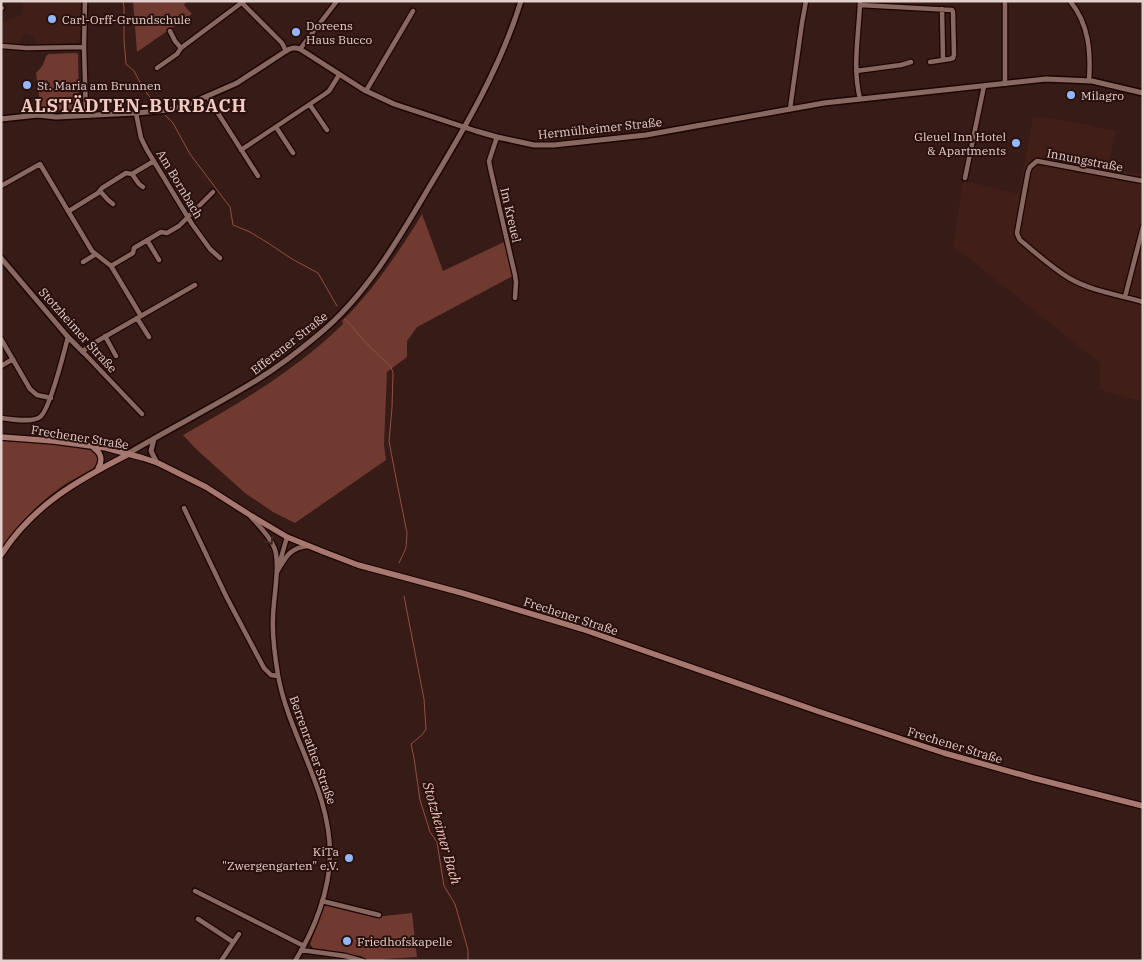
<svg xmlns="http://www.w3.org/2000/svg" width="1144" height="962" font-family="'IBM Plex Serif',serif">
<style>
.built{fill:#411e18}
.green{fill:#703a31}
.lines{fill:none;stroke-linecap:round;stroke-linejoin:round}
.stream{stroke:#964e42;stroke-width:1}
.minor-casing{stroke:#1c0503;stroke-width:7}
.tertiary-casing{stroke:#1c0503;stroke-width:8}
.secondary-casing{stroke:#1c0503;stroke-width:8}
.minor{stroke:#896861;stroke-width:4.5}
.tertiary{stroke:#896861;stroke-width:5}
.secondary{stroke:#a7786f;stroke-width:5.5}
.oneway{stroke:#422722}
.poi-dot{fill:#92b7fd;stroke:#2b110d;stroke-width:2}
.labels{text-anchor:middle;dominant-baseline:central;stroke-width:4;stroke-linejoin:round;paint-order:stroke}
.poi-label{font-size:12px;fill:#e3cfcb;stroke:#2b110d;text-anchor:start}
.street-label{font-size:12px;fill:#e3cfcb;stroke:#2b110d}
.water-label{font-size:14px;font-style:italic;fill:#f1c5bc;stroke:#2b110d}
.district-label{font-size:18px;font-weight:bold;letter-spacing:1px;fill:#f1cac3;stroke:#2b110d}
</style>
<rect width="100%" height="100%" fill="#361b16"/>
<path class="built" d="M21 1H81L80 40 76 43 37 44 33 36 24 33 20 44 1 43V23L22 14 23 7Z
M1033 116 1091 125V126L1116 131 1108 167 1143 174V402L1099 390 1100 363 953 246 963 180 1019 194Z"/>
<path class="green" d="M133 1H186V2L184 5 192 14 137 52Z
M77 53 78 55 79 106 78 109 75 110 41 111 36 73 43 65 46 56 49 54Z
M422 214 443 271 504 242 513 276 417 327 407 341V357L387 372 384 445 386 460 295 523 273 512 245 493 196 449 183 435C240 403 296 370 343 324L342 321C374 289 399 252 422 214Z
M1 440 54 444 90 449 97 454 99 462 95 467C82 475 69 481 57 490 35 506 16 528 1 551Z
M325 905 377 916H384L412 913 417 957 385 959 384 961H367L361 956 326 952 314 949 310 944Z"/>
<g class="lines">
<path class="stream" d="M123 1 124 8V39L126 64 134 71 143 88 156 105
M165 115 173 123 190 154 230 207 233 225 250 232 268 243 292 259 318 273 337 306
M345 319 369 346 391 367 393 373 392 408 389 441 395 473 407 533 406 548 399 563
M404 596 424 699 426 729 422 735 411 744 414 758 420 800 430 832 437 842 444 886 455 904 468 950V961"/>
<defs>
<path id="minor" d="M85 1 84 47 86 115
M240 1 282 43 286 51
M1005 1V84
M1070 1C1089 24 1091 52 1089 81
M860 5 952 10 953 12 954 55 953 58 950 59 930 62
M1 9 2 8
M942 9 943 60
M170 31 175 41 181 48
M1 46 27 48 84 47
M300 49 337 1
M157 68 177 54 181 48 244 1
M856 71 901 65 911 62
M366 91 413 11
M207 96 258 176
M860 99C852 66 859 35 860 1
M310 105 327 130
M790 109 802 23 806 1
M136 113 141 138 147 150 192 224 210 249 220 258
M276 127 293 153
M497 137 489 161 490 167 515 275 516 282 515 298
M241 150 325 94 329 91 339 75
M132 174 139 184 143 187
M965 178 984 86
M1143 181 1037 161 1030 167 1028 172 1017 233 1018 236 1020 240C1036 253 1052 268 1069 278 1091 291 1119 295 1143 302
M1 186 40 164 92 251 111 266
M100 191 108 200 113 204
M69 211 98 193 102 188 126 173 132 174 154 161
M147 240 159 260
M83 262 96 254
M1125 297 1143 227
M141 316 111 266 133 253 134 248 161 232 167 233 179 226 213 192
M137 318 149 337
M105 336 116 356
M1 339 30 389 37 395 51 398
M1 366 13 359
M142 414 83 352 87 347 195 285
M1 418C11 419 32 423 40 417 50 410 64 352 68 337
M184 508 227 598 264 668 271 675 278 676
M251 517C259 526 269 535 274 547 281 562 273 600 273 618 272 637 275 657 278 675 289 737 330 789 330 854 330 890 314 931 295 961
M279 565 287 537
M277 572C286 557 289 548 308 546
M195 891 304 946
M322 901 379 915
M198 919 233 942
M301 950 345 956 363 961
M221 961 239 934"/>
<path id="tertiary" d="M1 119 38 115 56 117 136 113 169 110 189 104 237 83 286 51C291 48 294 47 300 49L364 90 394 104 476 131 497 137 534 145H554L646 135 824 103 1046 79 1092 81 1143 93
M1 258 68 337 83 352
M154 439 151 451 157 463
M129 453C171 428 215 406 257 380 278 367 299 351 318 335 366 296 400 237 431 184 466 126 501 66 521 1"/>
<path id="secondary" d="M1 437 54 441 106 448 143 458 158 463 206 487 250 515 287 537 324 552 358 565 462 593 582 629 820 712 944 753 1033 778 1143 806
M94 448C102 454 103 460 98 469
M1 555C33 505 78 480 129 454"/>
</defs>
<use href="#minor" class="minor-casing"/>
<use href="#tertiary" class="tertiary-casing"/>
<use href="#secondary" class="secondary-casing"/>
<use href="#minor" class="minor"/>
<use href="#tertiary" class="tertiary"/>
<use href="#secondary" class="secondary"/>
</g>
<defs><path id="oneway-chevron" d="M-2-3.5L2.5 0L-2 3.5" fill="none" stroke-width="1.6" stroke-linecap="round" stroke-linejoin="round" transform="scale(1.25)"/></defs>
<use class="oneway" href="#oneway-chevron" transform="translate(270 541) rotate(59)"/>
<g class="poi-dot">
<circle cx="52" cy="19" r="5"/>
<circle cx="296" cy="32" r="5"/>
<circle cx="27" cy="85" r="5"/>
<circle cx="1071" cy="95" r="5"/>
<circle cx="1016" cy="143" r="5"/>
<circle cx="349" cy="858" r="5"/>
<circle cx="347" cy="941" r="5"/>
</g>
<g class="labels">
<g class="poi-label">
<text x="62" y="19">Carl-Orff-Grundschule</text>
<text x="306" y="25">Doreens<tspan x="306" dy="14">Haus Bucco</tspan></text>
<text x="37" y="85">St. Maria am Brunnen</text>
<text x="1081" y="95">Milagro</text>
<text x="1006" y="136" text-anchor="end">Gleuel Inn Hotel<tspan x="1006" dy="14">&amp; Apartments</tspan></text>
<text x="339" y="851" text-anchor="end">KiTa<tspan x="339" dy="14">"Zwergengarten" e.V.</tspan></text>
<text x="357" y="941">Friedhofskapelle</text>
</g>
<g class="street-label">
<text transform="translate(600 128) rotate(-6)">Hermülheimer Straße</text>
<text transform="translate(1085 160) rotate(11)">Innungstraße</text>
<text transform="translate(180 184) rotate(59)">Am Bornbach</text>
<text transform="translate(511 215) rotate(77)">Im Kreuel</text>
<text transform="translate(78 330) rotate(48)">Stotzheimer Straße</text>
<text transform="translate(289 343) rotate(-38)">Efferener Straße</text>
<text transform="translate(80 437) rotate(9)">Frechener Straße</text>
<text transform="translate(571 616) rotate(18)">Frechener Straße</text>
<text transform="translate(955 745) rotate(17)">Frechener Straße</text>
<text transform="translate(313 750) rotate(70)">Berrenrather Straße</text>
</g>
<g class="water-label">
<text transform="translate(442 833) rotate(74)">Stotzheimer Bach</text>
</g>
<g class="district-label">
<text x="134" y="105">ALSTÄDTEN-BURBACH</text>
</g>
</g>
<rect width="1144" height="962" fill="none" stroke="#e3cfcb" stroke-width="5"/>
</svg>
